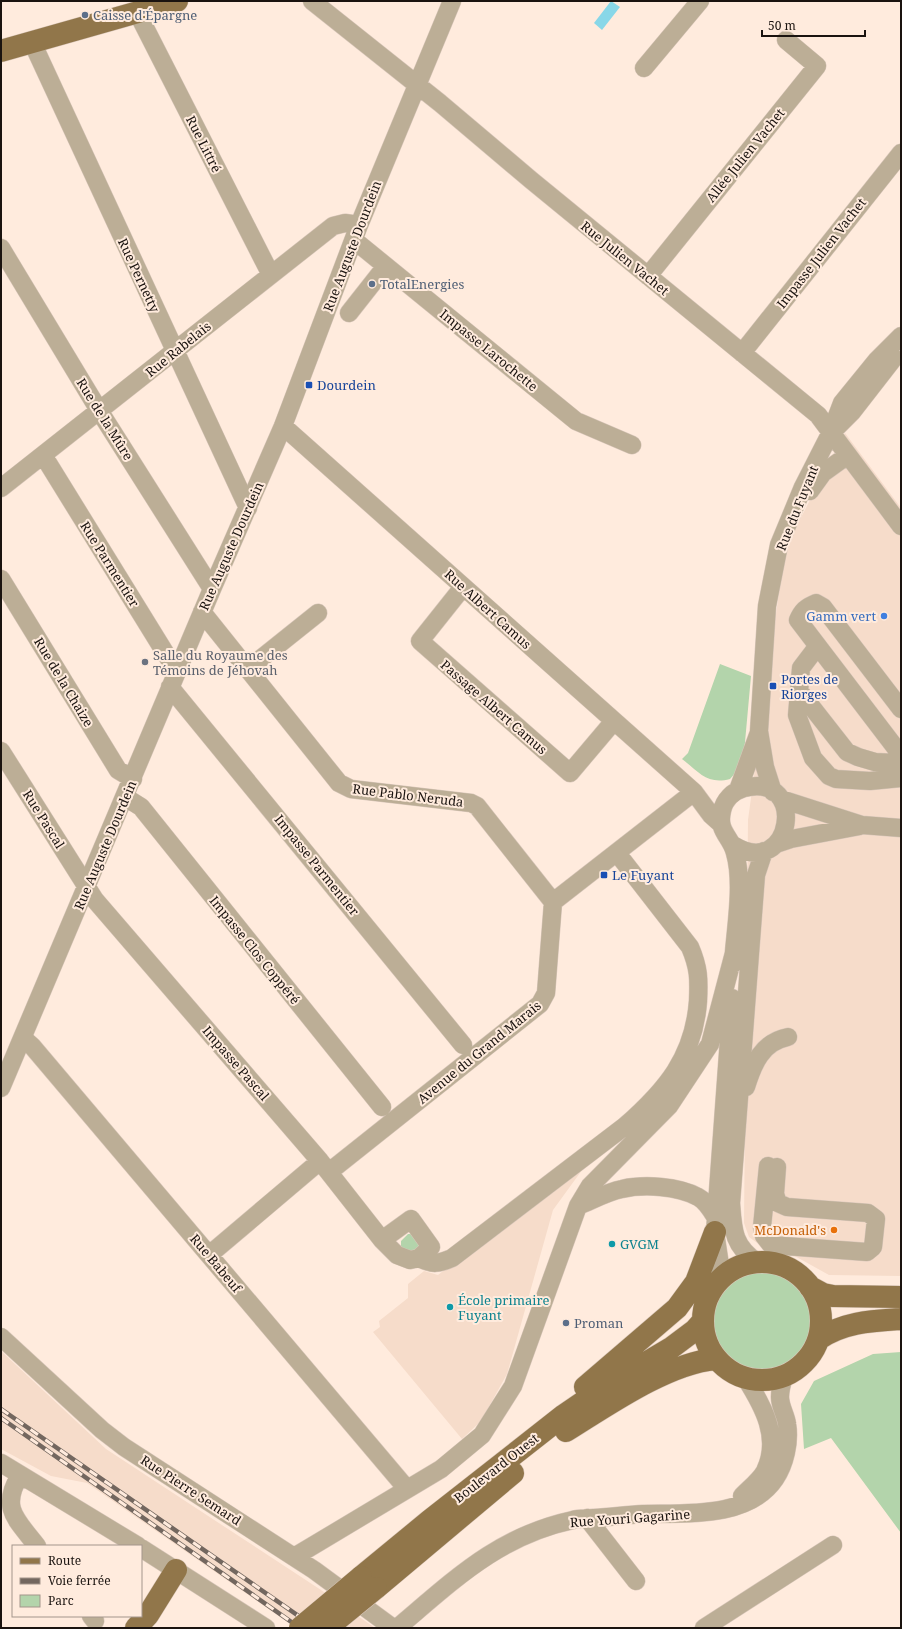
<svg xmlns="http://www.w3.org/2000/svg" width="902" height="1629" font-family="'Noto Serif',serif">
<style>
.built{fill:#f6dcca}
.green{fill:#b3d4ab}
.water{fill:#88d7e8}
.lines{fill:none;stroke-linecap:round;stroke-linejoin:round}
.minor-casing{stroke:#dac8bc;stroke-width:19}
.major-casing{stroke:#dac8bc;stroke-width:23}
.minor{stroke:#bcae96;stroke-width:18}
.major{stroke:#91764a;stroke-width:22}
.rail-casing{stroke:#73675f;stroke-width:4.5}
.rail{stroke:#ffebdd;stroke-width:3;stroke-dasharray:9;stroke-linecap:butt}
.major-bridge-casing{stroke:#dac8bc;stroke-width:23;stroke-linecap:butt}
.major-bridge{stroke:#91764a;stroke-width:22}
.service-dot{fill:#5c6f8a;stroke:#ffebdd;stroke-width:1.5}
.transit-dot{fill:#1a4fb4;stroke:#ffebdd;stroke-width:1.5}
.shop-dot{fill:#3f7fe0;stroke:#ffebdd;stroke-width:1.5}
.worship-dot{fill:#6b7280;stroke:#ffebdd;stroke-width:1.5}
.food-dot{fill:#e8710a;stroke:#ffebdd;stroke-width:1.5}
.culture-dot{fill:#0f9aa8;stroke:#ffebdd;stroke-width:1.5}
.labels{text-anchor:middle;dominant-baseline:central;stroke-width:4;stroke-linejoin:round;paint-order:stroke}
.service-label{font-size:13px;fill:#4e5e75;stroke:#ffebdd;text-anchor:start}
.street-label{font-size:13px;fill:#1a130f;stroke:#ffebdd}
.transit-label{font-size:13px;fill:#164399;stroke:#ffebdd;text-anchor:start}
.shop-label{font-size:13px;fill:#366cbe;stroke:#ffebdd;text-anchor:end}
.worship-label{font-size:13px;fill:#5b616d;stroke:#ffebdd;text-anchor:start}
.food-label{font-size:13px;fill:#c56008;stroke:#ffebdd;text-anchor:end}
.culture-label{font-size:13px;fill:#0d838f;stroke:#ffebdd;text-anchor:start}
</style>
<rect width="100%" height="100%" fill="#ffebdd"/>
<path class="built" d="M845 433 901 508V1276L829 1275 793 1255 764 1248 749 1237 744 1223 748 820 785 548Z
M593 1155 553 1210 507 1374 481 1421 462 1439 373 1332 380 1327 379 1321 408 1298V1284L424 1271 438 1275Z
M1 1351 106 1449 321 1590 375 1628H296L87 1483 51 1476 1 1449Z"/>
<path class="green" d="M720 664 751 676 743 764 730 779C707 785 699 772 682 759L688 753Z
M408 1234H412L421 1243 415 1254 401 1247V1241Z
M712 1321a51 51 0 1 1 102 0a51 51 0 1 1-102 0Z
M901 1352V1533L831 1438 804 1449 801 1404 814 1381 873 1354Z"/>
<path class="water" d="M611 1 620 7 602 30 594 23Z"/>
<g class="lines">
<defs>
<path id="minor" d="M312 1 440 103 531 180 818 415 901 526
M137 12 271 275
M32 42 248 508
M644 68 700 1
M354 240 576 421 632 445
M1 248 100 412 212 589
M648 276 817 66 786 40
M349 313 386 266
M742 353 901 153
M283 426 694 792 711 815 721 824
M835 429 852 412 894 358
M43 455 177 672
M1 488 333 226 345 223 359 225
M810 491 823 473 848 455
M1 579 118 770 133 779
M463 587 420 641 570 773 614 721
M202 612 339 783 351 789 471 803 477 806 553 902
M817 647 801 668 797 715 813 758 829 776 836 779 870 781 901 778
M248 669 318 613
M170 687 463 1045
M800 692 847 752 858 757 875 762 896 763 901 760
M901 709 823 607 816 603C806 607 802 611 798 620L901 755
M1 751 95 900 320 1161 382 1240 397 1255 410 1260 419 1258 431 1247 411 1219 382 1240
M738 790 758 735
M773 792 765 767 759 731 767 606 779 545 803 487 831 432 842 403 877 360 901 336
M125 797 141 807 382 1107
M781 799 862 825 901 828
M776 844 791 839 860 826
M733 845C793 882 809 771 744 788 733 791 724 800 722 811 717 832 731 836 735 853 744 884 735 931 733 964
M23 1038 32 1046 407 1489
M746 1087C753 1064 762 1042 788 1037
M1 1088 212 589 283 426 359 225 452 1
M768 1166 762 1227 764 1236 771 1245 867 1252 873 1247 876 1219 868 1213 787 1207 778 1203 775 1194 777 1167
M329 1172 540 1004 546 993 553 902 694 792
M578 1206C593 1200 607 1192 622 1189 644 1184 678 1186 698 1197 706 1201 711 1210 716 1218
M209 1255 320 1161
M419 1258C433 1265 438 1264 452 1258L625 1126C666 1090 694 1057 698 1001 699 979 699 968 690 947L617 853
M757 1262C733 1246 733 1230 731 1203L756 875 764 851
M722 1278 715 1232 732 998
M1 1337 102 1430 124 1447 314 1570 393 1628
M1 1463 138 1546
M20 1475C0 1508 16 1519 37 1546
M742 1496C750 1488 760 1480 765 1471 781 1438 763 1406 746 1379
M587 1518 636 1581
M141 1548 266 1628
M294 1557 441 1469 482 1435 513 1386 578 1206 590 1186 669 1106 710 1044 734 953
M91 1616 95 1621
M397 1628C454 1580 498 1536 573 1520 580 1518 587 1519 594 1518 610 1517 627 1515 643 1514 684 1513 748 1519 775 1479 785 1464 790 1442 787 1424 786 1415 780 1407 780 1397 780 1391 782 1383 784 1377
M704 1628 833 1545"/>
<path id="major" d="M1 51 177 1
M703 1321a59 59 0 1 1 118 0a59 59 0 1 1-118 0Z
M810 1287 823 1294 833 1296 901 1297
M819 1339C844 1322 872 1321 901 1319
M585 1387 677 1308 696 1282 715 1232
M566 1431C608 1405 666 1364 715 1359
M361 1577 429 1521 564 1415 605 1387 671 1348 695 1330 702 1322
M376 1588 513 1473
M136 1628 148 1615 176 1570"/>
</defs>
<use href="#minor" class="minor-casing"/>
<use href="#major" class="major-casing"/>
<use href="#minor" class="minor"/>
<use href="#major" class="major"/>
<defs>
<path id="rail" d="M1 1409 316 1628
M1 1418 300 1628"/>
</defs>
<use href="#rail" class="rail-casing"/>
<use href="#rail" class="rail"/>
<defs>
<path id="major-bridge" d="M300 1628 361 1577
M327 1628 376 1588"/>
</defs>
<use href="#major-bridge" class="major-bridge-casing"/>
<use href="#major-bridge" class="major-bridge"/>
</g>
<g class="service-dot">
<circle cx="85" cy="15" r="4"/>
<circle cx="372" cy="284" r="4"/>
<circle cx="566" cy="1323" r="4"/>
</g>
<g class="transit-dot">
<rect x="305" y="381" width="8" height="8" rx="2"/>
<rect x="769" y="682" width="8" height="8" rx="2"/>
<rect x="600" y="871" width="8" height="8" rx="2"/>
</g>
<circle class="shop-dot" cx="884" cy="616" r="4"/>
<circle class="worship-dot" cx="145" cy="662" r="4"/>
<circle class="food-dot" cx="834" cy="1230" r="4"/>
<g class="culture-dot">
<circle cx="612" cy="1244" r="4"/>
<circle cx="450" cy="1307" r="4"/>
</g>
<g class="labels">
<g class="service-label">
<text x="93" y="15">Caisse d'Épargne</text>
<text x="380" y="284">TotalEnergies</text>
<text x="574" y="1323">Proman</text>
</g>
<g class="street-label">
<text transform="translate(204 144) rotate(63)">Rue Littré</text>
<text transform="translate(745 155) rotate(-51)">Allée Julien Vachet</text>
<text transform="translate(352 246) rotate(-69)">Rue Auguste Dourdein</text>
<text transform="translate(821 253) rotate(-52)">Impasse Julien Vachet</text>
<text transform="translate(625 258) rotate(39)">Rue Julien Vachet</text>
<text transform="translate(139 275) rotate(65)">Rue Pernetty</text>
<text transform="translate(178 349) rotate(-39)">Rue Rabelais</text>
<text transform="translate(489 350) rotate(39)">Impasse Larochette</text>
<text transform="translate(105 419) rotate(58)">Rue de la Mûre</text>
<text transform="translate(797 508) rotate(-68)">Rue du Fuyant</text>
<text transform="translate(231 546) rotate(-66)">Rue Auguste Dourdein</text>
<text transform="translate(110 564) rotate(58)">Rue Parmentier</text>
<text transform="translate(488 609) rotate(42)">Rue Albert Camus</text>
<text transform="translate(64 682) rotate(59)">Rue de la Chaize</text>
<text transform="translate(494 707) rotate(41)">Passage Albert Camus</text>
<text transform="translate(408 795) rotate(7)">Rue Pablo Neruda</text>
<text transform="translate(44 819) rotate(58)">Rue Pascal</text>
<text transform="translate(105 845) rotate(-67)">Rue Auguste Dourdein</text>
<text transform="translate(317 865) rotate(51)">Impasse Parmentier</text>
<text transform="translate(255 950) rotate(51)">Impasse Clos Coppéré</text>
<text transform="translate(479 1052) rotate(-39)">Avenue du Grand Marais</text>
<text transform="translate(236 1063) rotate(49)">Impasse Pascal</text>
<text transform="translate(216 1263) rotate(50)">Rue Babeuf</text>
<text transform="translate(496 1468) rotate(-38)">Boulevard Ouest</text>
<text transform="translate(191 1490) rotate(33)">Rue Pierre Semard</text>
<text transform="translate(630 1518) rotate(-4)">Rue Youri Gagarine</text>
</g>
<g class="transit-label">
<text x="317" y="385">Dourdein</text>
<text x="781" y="679">Portes de<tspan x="781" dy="15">Riorges</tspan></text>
<text x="612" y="875">Le Fuyant</text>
</g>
<g class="shop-label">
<text x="876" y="616">Gamm vert</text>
</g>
<g class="worship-label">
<text x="153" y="655">Salle du Royaume des<tspan x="153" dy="15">Témoins de Jéhovah</tspan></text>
</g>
<g class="food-label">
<text x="826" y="1230">McDonald's</text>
</g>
<g class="culture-label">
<text x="620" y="1244">GVGM</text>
<text x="458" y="1300">École primaire<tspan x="458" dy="15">Fuyant</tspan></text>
</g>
</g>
<rect width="902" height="1629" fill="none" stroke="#1a130f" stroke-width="4"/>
<rect x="12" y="1545" width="130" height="72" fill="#ffebdd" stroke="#a3958b"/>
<rect x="20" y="1558" width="20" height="6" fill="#91764a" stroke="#a3958b"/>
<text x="48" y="1565" font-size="12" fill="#1a130f">Route</text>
<rect x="20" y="1578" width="20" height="6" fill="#73675f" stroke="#a3958b"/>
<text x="48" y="1585" font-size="12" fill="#1a130f">Voie ferrée</text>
<rect x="20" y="1595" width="20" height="12" fill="#b3d4ab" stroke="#a3958b"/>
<text x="48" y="1605" font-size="12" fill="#1a130f">Parc</text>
<path d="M762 30v6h103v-6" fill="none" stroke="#1a130f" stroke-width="2"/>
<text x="768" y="30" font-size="12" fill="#1a130f" stroke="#ffebdd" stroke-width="3" paint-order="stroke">50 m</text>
</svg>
